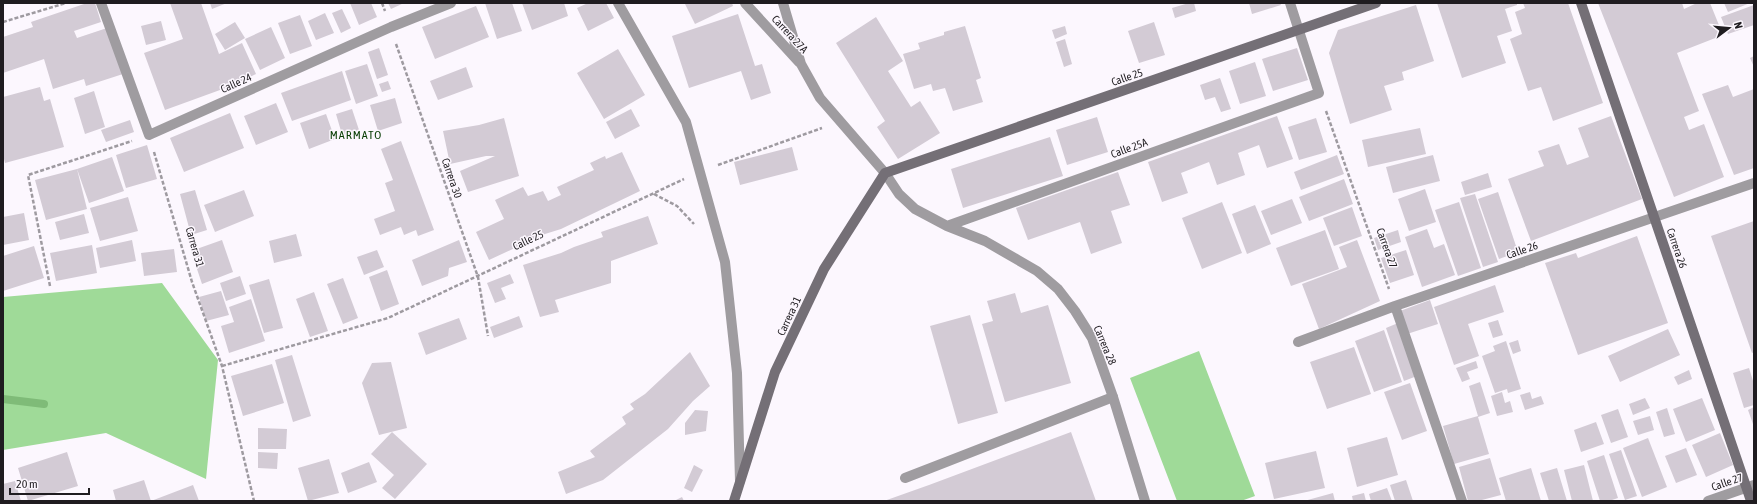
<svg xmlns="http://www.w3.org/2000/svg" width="1757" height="504" font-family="'Asap Condensed',sans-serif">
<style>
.green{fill:#9fda98}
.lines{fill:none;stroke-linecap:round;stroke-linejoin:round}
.stream{stroke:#7fbb78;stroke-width:8}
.building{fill:#d3cbd5}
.path{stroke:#9e9aa0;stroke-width:2.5;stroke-dasharray:4 2;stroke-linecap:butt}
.lane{stroke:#9f9ca0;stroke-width:10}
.street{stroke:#9f9ca0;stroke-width:10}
.secondary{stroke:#746f76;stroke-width:10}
.labels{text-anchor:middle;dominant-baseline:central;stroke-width:3;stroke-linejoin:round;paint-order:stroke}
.street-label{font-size:11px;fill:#1f1c20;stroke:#fcf7fe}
.neighbourhood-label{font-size:12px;letter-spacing:1px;fill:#073c03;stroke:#fcf7fe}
</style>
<rect width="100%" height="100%" fill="#fcf7fe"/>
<path class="green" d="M162 283 218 360 206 479 106 433 3 450V297Z
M1199 351 1255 496 1241 501H1177L1130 378Z"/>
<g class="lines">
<path class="stream" d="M3 399 44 404"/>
</g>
<path class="building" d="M87 3H95L101 22 74 31 77 38 107 28 123 74 86 86 84 79 53 89 44 59 3 73V37L33 27 31 22Z
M170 3H201L219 54 242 43 256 74 231 86 165 110 144 53 183 39Z
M210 3H227L212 9Z
M350 3H371L377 17 359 25Z
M388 3H404L391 9Z
M485 3H512L522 31 497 39Z
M522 3H564L568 16 532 30Z
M588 3H606L614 18 588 31 577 8Z
M732 3 733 6 695 24 685 4Z
M1189 3H1194L1196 11 1175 18 1172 8Z
M1249 3H1280L1281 5 1252 14Z
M1437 3H1517V5L1505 9 1512 31 1497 36 1506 63 1462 78Z
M1523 3H1568L1603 103 1553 121 1541 87 1528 91 1510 39 1522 34 1515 12 1525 8Z
M1598 3H1682L1684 9 1697 3H1710L1723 35 1677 53 1699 111 1684 117 1689 130 1704 124 1724 177 1674 197Z
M1724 3H1750L1728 12Z
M1416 5 1434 61 1402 72 1404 80 1384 86 1392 110 1350 124 1329 53 1338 30Z
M1754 5V25L1728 34 1721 17Z
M476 6 489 37 435 59 422 27Z
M342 9 351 28 341 33 332 13Z
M325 13 334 33 316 40 308 21Z
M738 14 755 66 762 64 771 93 751 100 741 71 689 88 672 36Z
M300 15 312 46 290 54 278 23Z
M876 17 903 61 888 71 911 107 920 101 940 133 898 159 877 127 885 121 836 43Z
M161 21 166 40 146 45 141 26Z
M235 22 245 38 225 50 215 34Z
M1154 22 1165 55 1139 63 1128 31Z
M965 26 981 78 976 80 983 102 953 111 945 88 933 91 931 84 914 89 903 54 920 49 918 43 944 35V32Z
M1065 26 1067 34 1055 39 1052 30Z
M271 27 285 58 260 70 245 39Z
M1065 39 1072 64 1064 67 1056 42Z
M379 48 388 75 377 79 368 52Z
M1297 48 1308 80 1273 91 1262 59Z
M618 49 645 95 604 119 577 73Z
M1754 56V67L1750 58Z
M1255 62 1266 96 1240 104 1229 71Z
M367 64 378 96 356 104 345 71Z
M466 67 473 87 438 100 430 81Z
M342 71 351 100 292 121 281 93Z
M1220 78 1231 109 1221 112 1215 97 1205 100 1200 85Z
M388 81 391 89 382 92 379 84Z
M1728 85 1733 97 1754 89V168L1734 175 1702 94Z
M40 87 44 101 50 99 64 147 5 163 3 155V97Z
M94 91 105 127 85 134 74 98Z
M395 98 402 123 378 131 370 105Z
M276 103 288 132 256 145 244 116Z
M352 109 360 133 343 138 336 114Z
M631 109 640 126 615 139 606 122Z
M230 113 244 148 184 172 170 138Z
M326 114 335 139 309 149 300 123Z
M1277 116 1293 159 1267 168 1259 145 1238 153 1245 175 1217 185 1209 162 1181 173 1188 193 1162 202 1148 162Z
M1611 116 1642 199 1531 241 1508 179 1544 166 1538 151 1559 144 1567 165 1589 157 1578 128Z
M1097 117 1108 152 1067 165 1056 130Z
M504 118 519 176 468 192 460 171 495 156H486L450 164 443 131 479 125Z
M1316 118 1327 152 1299 160 1288 127Z
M130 120 134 132 106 142 101 130Z
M1420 128 1426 154 1368 167 1362 140Z
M1050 137 1063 176 963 208 951 169Z
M401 141 434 230 418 236 416 230 404 235 401 227 380 235 374 219 395 211 385 183 393 180 381 149Z
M147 145 157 179 126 188 116 155Z
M792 147 798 170 740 185 734 162Z
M622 152 640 191 561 229 545 234 489 260 476 232 504 219 495 200 523 187 528 196 543 191 548 201 561 195 557 187 594 170 590 163 605 156 606 159Z
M1337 155 1344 174 1301 190 1294 172Z
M1433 155 1440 181 1393 193 1386 167Z
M112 157 124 191 89 203 77 169Z
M77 169 87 209 46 220 35 180Z
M1118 172 1130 205 1111 211 1122 243 1091 254 1080 222 1028 240 1016 208Z
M1488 173 1492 187 1465 195 1461 182Z
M1344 179 1353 204 1309 221 1299 197Z
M1425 189 1436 222 1409 231 1398 199Z
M195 190 207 230 191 235 180 194Z
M244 190 254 216 215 232 204 205Z
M1498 192 1518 252 1499 259 1478 199Z
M1475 194 1498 262 1483 267 1460 198Z
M128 197 138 231 100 241 90 208Z
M1292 199 1302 223 1271 235 1261 211Z
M1222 202 1242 253 1202 269 1182 218Z
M1459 202 1481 268 1458 276 1435 210Z
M1255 205 1271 244 1247 254 1232 214Z
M1352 207 1362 236 1334 246 1323 218Z
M24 213 29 240 3 245V217Z
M84 214 89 233 60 240 55 222Z
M648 216 658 244 611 261V283L555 300 559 312 540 317 523 265 561 253 574 247 603 237 601 232Z
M1754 221V352L1752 353 1711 236Z
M1427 229 1434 248 1444 244 1455 275 1422 287 1405 237Z
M1325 230 1339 269 1291 286 1276 248Z
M1398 230 1401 242 1378 250 1374 238Z
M296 234 302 256 274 263 269 241Z
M1637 236 1668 323 1578 355 1545 263 1576 253 1578 258Z
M132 240 136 261 100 268 96 248Z
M222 240 233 272 202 284 191 251Z
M459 240 467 262 449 268 448 276 422 286 412 260Z
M1357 240 1380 301 1319 329 1302 284 1347 267 1339 247Z
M92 245 97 273 56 281 50 253Z
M34 246 44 278 3 291V256Z
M174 249 177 272 144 276 141 253Z
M377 250 384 267 364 275 357 257Z
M1406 250 1414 275 1390 283 1381 258Z
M387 270 399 304 381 311 369 277Z
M510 274 514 283 501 288 506 299 495 303 487 283Z
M240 276 246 294 226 301 220 283Z
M343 278 358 318 343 324 327 284Z
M269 279 283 328 264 333 249 285Z
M1495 285 1504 312 1468 324 1479 356 1454 365 1434 307Z
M221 291 229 315 206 321 199 297Z
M314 292 328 331 310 337 296 299Z
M1015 293 1021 313 1048 305 1071 383 1005 402 982 324 993 321 987 301Z
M251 299 265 341 229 353 221 326 234 322 229 307Z
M1430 300 1438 324 1407 334 1400 311Z
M970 315 998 413 958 424 930 326Z
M519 316 523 327 494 338 490 327Z
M459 318 467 339 426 355 418 333Z
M1498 320 1503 335 1493 338 1488 323Z
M1398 323 1417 376 1404 381 1386 328Z
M1668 329 1680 355 1620 382 1608 356Z
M1384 330 1402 382 1374 392 1355 341Z
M1518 340 1521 351 1513 354 1509 343Z
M1506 341 1521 389 1508 393 1507 389 1495 393 1482 356 1495 351 1493 346Z
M1354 347 1371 394 1327 409 1310 362Z
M690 352 710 386 693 401 668 429 603 480 566 494 558 472 595 457 590 451 626 424 622 417 634 409 630 404 645 394Z
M292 355 311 416 293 422 275 360Z
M1476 361 1478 368 1467 372 1470 379 1462 382 1456 368Z
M391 362 407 428 379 435 362 383 372 363Z
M272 364 284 403 243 416 231 376Z
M1749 368 1754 384V405L1744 408 1733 373Z
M1689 370 1692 379 1678 385 1674 377Z
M1480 382 1490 413 1478 417 1489 454 1454 464 1443 426 1478 416 1469 386Z
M1410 383 1427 431 1402 440 1384 392Z
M1502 392 1505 403 1510 401 1513 412 1497 416 1491 396Z
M1530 392 1532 399 1541 396 1544 404 1525 410 1520 395Z
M1645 398 1650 408 1633 415 1629 404Z
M1702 398 1715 430 1686 442 1673 409Z
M1754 407V427L1748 410Z
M1667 408 1675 434 1664 437 1656 412Z
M1618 409 1628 437 1611 443 1601 415Z
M695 410 708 411 706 431 685 435V423Z
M1650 416 1654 430 1638 435 1633 421Z
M1596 422 1604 444 1581 452 1574 430Z
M258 428 287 429 286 449H258Z
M392 432 427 464 395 499 382 488 394 475 371 454Z
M1071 432 1096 501H884L929 485Z
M1720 433 1733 465 1706 477 1692 445Z
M1387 437 1398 475 1357 487 1347 448Z
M1648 438 1667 487 1642 497 1623 448Z
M1686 448 1697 475 1676 483 1665 456Z
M1621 450 1637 496 1625 500 1609 454Z
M1316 451 1325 488 1274 499 1265 463Z
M67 452 78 486 28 501 18 468Z
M258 452 278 453 277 469 258 468Z
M1604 455 1618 498 1609 501H1600L1587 461Z
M1490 458 1501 495 1478 501H1468L1459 467Z
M329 459 339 493 308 501 298 468Z
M369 462 377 482 348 493 341 473Z
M694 465 703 470 692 492 684 488Z
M1584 465 1593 501H1572L1564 470Z
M1531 468 1541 501H1506L1499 478Z
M1557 468 1567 501H1549L1540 473Z
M144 480 151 501H116L113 490Z
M1406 480 1413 501H1395L1390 485Z
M15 481 21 501H3V484Z
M193 485 199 501H151Z
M1387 488 1392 501H1371L1369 494Z
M1333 493 1335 501H1304Z
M1364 493 1366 501H1353L1352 496Z
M682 497 684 501H674Z"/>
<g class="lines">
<path class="path" d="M382 3 385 11
M3 22 66 3
M396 44 478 277 488 336
M1326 111 1389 289
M154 152 192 282 222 366 254 501
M718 165 822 128
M654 194 677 206 694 224
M50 286 28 175 132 141
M222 366 388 318 684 179"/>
<path class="lane" d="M905 478 1113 397"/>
<path class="street" d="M101 3 149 135 391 27 451 3
M618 3 686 122 725 262 737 373 740 481
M745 3 799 62
M783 3 801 64 820 98 885 173 899 194 915 209 947 226 985 241 1037 271 1058 289 1075 311 1092 338 1113 397 1145 501
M947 226 1319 93 1290 3
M1395 306 1462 501
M1298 342 1395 306 1754 183
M1708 501 1754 485"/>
<path class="secondary" d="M1581 3 1751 501
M734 501 775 372 824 269 885 173 1376 3"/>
</g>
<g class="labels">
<g class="street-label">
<text transform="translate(790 34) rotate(47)">Carrera 27A</text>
<text transform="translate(1127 77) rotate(-19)">Calle 25</text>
<text transform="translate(236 83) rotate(-24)">Calle 24</text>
<text transform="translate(1129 148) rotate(-20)">Calle 25A</text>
<text transform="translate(452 178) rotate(71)">Carrera 30</text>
<text transform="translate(528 240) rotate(-25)">Calle 25</text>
<text transform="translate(195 247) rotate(74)">Carrera 31</text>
<text transform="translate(1387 248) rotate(70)">Carrera 27</text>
<text transform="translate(1677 248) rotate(71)">Carrera 26</text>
<text transform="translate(1522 250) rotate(-19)">Calle 26</text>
<text transform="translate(789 316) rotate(-65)">Carrera 31</text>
<text transform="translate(1105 345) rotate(67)">Carrera 28</text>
<text transform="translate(1727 482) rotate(-19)">Calle 27</text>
</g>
<g class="neighbourhood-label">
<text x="356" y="135">MARMATO</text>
</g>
</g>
<rect width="1757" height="504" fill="none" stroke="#1f1c20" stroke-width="8"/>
<g transform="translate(1729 28) rotate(74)" stroke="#fcf7fe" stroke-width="3" paint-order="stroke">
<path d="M0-3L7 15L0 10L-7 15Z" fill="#1f1c20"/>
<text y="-6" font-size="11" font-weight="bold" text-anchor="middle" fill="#1f1c20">N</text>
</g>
<path d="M10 488v6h79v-6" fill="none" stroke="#1f1c20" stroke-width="2"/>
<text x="16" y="488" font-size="12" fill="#1f1c20" stroke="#fcf7fe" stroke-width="3" paint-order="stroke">20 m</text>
</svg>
